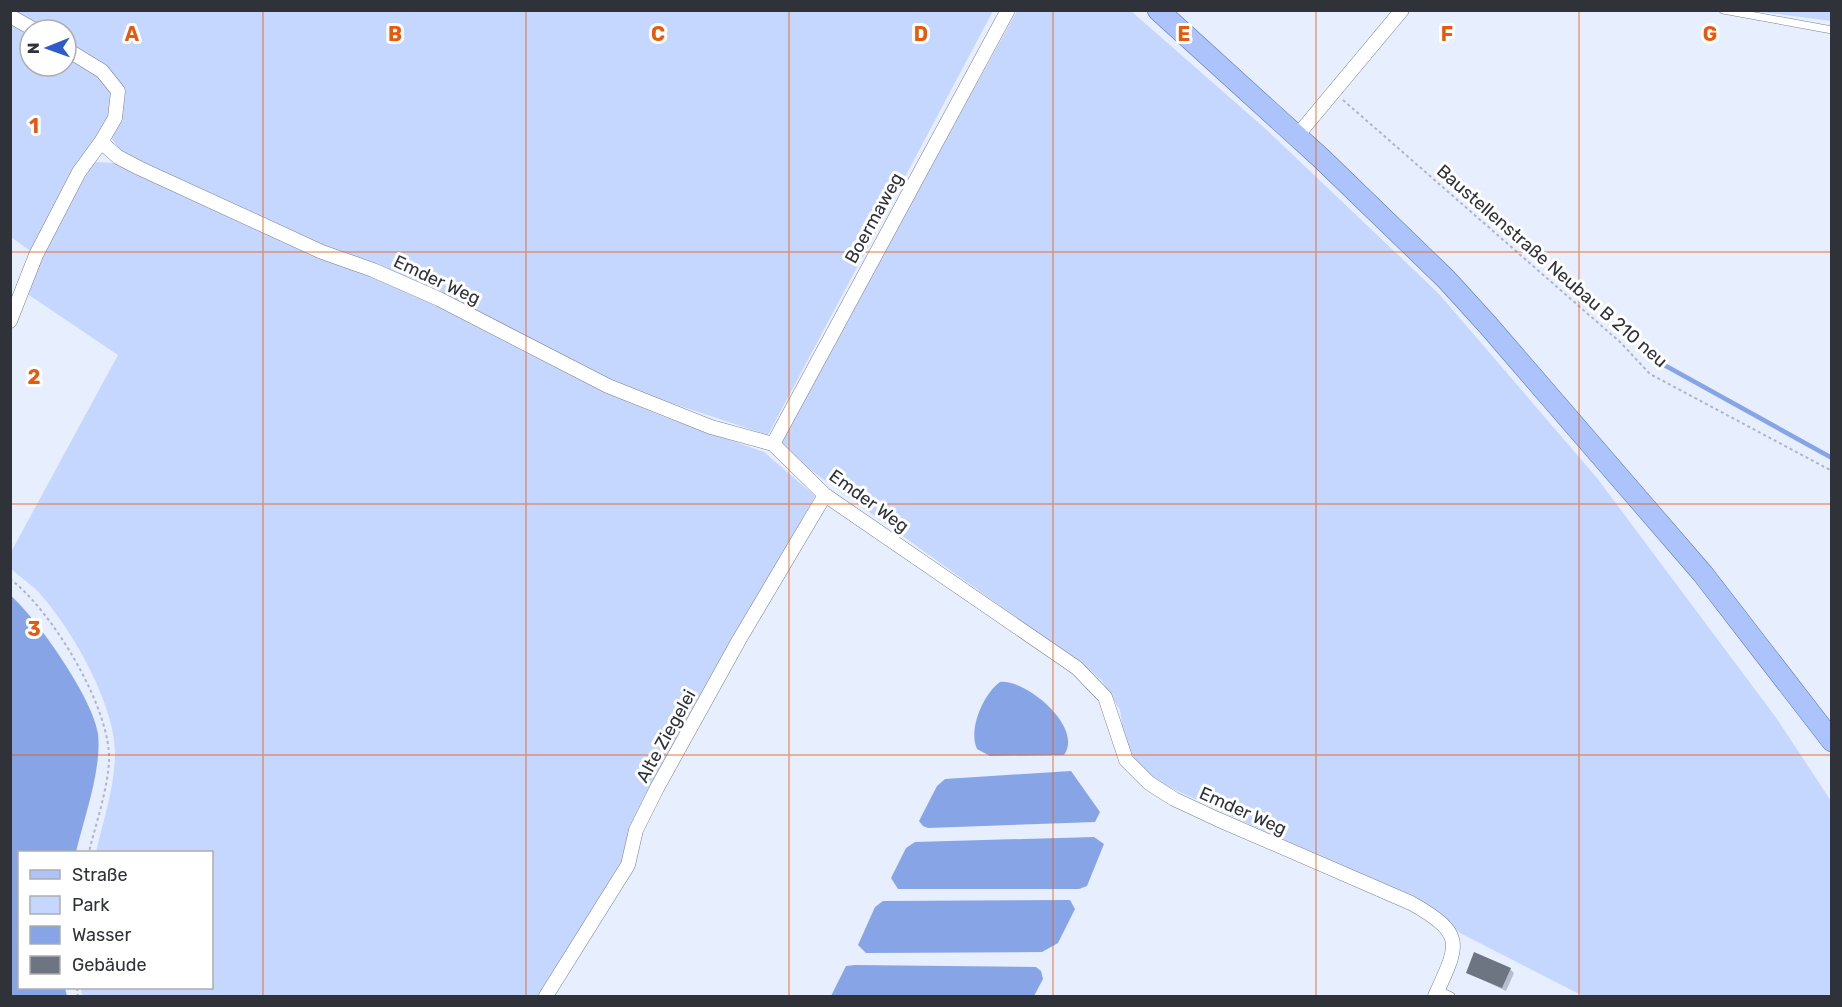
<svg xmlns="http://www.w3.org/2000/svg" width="1842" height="1007" font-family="Rubik,sans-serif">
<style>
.green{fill:#c5d7fe;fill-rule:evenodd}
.water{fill:#87a5e6}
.shadow{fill:#0003}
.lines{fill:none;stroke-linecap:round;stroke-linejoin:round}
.stream{stroke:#87a5e6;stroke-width:4.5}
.building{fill:#6e7582}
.service-casing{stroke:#7a818e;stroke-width:8}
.minor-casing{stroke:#7a818e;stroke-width:15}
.primary-casing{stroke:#5c78b5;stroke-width:22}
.path{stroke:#b0b5c2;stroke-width:2;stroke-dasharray:3 3;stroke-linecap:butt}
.service{stroke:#fff;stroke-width:7}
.minor{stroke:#fff;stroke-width:14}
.primary{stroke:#acc4fb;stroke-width:21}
.grid{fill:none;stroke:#e8590c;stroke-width:1.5;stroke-opacity:0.55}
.labels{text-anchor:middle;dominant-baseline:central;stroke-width:6;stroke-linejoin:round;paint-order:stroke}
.street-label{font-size:18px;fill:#2f3238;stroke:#fff}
.grid-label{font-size:20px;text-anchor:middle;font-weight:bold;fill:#e8590c;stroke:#fff;stroke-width:6;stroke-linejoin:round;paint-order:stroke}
</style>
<rect width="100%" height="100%" fill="#e7eefe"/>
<path class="green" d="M11 11H993L768 435 611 383 121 152 112 139 122 102 36 255 11 237ZM30 30H66V66H30Z
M1017 11H1131L1268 131 1439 294 1597 478 1777 719 1831 801V996H1583L1460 933 1438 912 1154 780 1135 760 1124 738 1120 710 1102 681 1091 671 777 446Z
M1754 11H1831V21Z
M94 162 115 163 438 305 605 392 664 417 764 452 815 496 631 826 621 864 541 996H82L81 988H212V852H96C103 822 114 789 115 757 117 708 74 633 42 596 34 586 21 578 11 569V552L118 355 29 295 39 257Z"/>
<path class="water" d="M10 595C37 618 94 700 98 734 102 769 84 818 76 852H20V988H65L67 996H11Z
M1000 682C1026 679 1084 727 1064 755L990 756 977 749C968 730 983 694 1000 682Z
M1071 771 1100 812 1095 822 928 828 923 826 919 821 937 786 945 779Z
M1094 837 1104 844 1087 886 1079 889H898L891 878 906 848 915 842Z
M1070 900 1075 909 1058 943 1042 952 866 953 858 945 875 907 883 901Z
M855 965 1036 967 1041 971 1043 979 1034 996H831L846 966Z"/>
<path class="shadow" d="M1510 969 1514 973 1506 991 1468 973Z"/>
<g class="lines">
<path class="stream" d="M1657 361 1832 458"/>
</g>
<path class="building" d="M1474 952 1511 968 1502 988 1466 973Z"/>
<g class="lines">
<defs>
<path id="service" d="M1723 10 1832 30
M1438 990 1451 996"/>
<path id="minor" d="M10 16 35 30
M1296 137 1402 10
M101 142 118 157 139 168 322 252 373 270 439 299 608 386 711 427 773 444 825 495 1077 668 1105 697 1126 760 1149 783 1174 799 1217 819 1411 903C1466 934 1459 944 1435 996
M10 321 36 255 79 172 101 142 115 118 118 91 102 71 66 49
M773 444 1008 10
M546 996 628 865 636 830 657 788 739 640 825 495"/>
<path id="primary" d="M1158 10 1322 159 1446 279 1487 324 1703 574 1832 741"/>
</defs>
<use href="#service" class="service-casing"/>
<use href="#minor" class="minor-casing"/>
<use href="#primary" class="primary-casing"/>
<path class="path" d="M1343 100 1620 342 1650 374 1832 471
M10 579C52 610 112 710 109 762 107 792 96 823 89 852
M77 988 78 996"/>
<use href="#service" class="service"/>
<use href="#minor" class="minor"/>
<use href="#primary" class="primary"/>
</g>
<path class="grid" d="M263 10V996M526 10V996M789 10V996M1053 10V996M1316 10V996M1579 10V996M10 252H1832M10 504H1832M10 755H1832"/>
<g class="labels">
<g class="street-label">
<text transform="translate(874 218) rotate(-61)">Boermaweg</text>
<text transform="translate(1552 266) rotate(41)">Baustellenstraße Neubau B 210 neu</text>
<text transform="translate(437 280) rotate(25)">Emder Weg</text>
<text transform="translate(869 501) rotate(36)">Emder Weg</text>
<text transform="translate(666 736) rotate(-61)">Alte Ziegelei</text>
<text transform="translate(1243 811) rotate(24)">Emder Weg</text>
</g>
</g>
<g class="grid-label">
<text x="132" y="41">A</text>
<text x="395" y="41">B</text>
<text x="658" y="41">C</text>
<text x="921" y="41">D</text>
<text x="1184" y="41">E</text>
<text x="1447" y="41">F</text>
<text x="1710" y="41">G</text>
<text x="34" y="133">1</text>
<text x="34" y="384">2</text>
<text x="34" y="636">3</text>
</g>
<rect width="1842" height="1007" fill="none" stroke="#2f3238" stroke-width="24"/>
<rect x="18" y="851" width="195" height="138" fill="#ffffff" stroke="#acadaf" stroke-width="1.5"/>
<rect x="30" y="870" width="30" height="9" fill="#acc4fb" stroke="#acadaf" stroke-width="1.5"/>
<text x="72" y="881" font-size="18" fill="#2f3238">Straße</text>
<rect x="30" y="896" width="30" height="18" fill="#c5d7fe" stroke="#acadaf" stroke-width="1.5"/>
<text x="72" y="911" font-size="18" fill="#2f3238">Park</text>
<rect x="30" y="926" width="30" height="18" fill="#87a5e6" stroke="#acadaf" stroke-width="1.5"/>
<text x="72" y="941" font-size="18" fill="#2f3238">Wasser</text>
<rect x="30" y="956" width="30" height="18" fill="#6e7582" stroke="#acadaf" stroke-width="1.5"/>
<text x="72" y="971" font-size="18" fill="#2f3238">Gebäude</text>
<g transform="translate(48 48) rotate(269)"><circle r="28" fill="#ffffff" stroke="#acadaf" stroke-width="1.5"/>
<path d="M0-4.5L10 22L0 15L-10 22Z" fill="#2f5ac9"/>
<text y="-9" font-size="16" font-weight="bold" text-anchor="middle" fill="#2f3238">N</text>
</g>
</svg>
